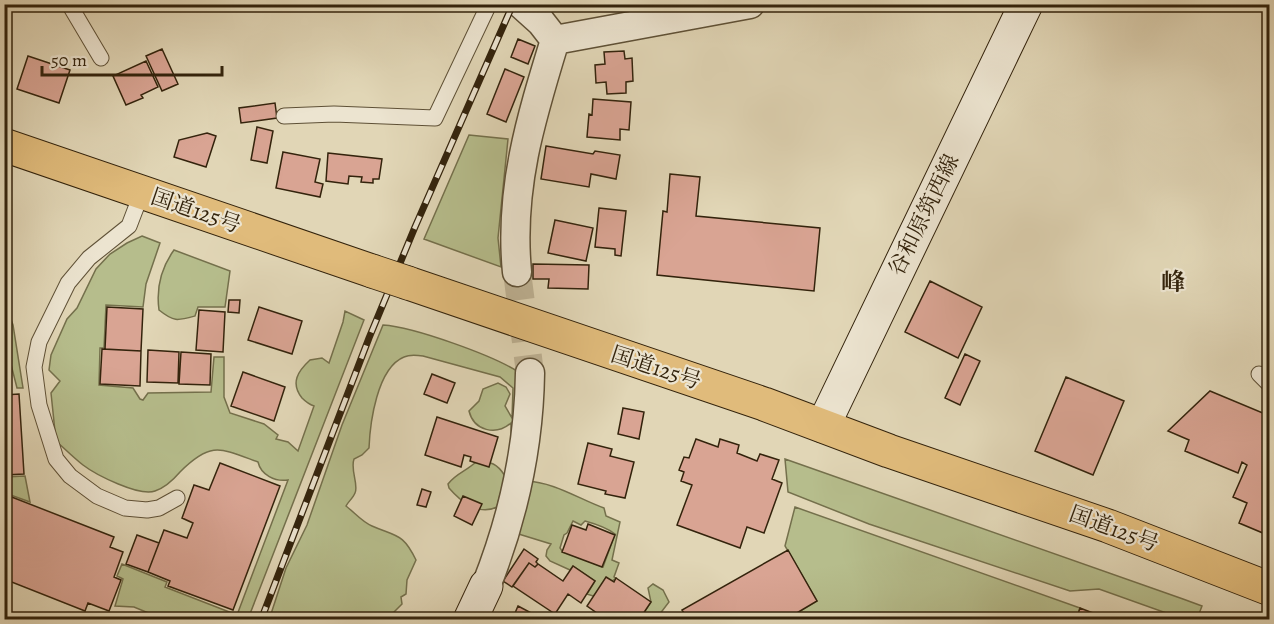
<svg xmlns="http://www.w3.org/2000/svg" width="1274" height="624" font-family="Alegreya,'Noto Serif JP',serif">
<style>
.green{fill:#b6bd8c;stroke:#74704c;stroke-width:1.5;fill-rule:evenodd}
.building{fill:#d9a493;stroke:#33230c;stroke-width:1.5}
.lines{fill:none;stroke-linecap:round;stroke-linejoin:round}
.street-tunnel{stroke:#beb294;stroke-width:28;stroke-dasharray:28 14;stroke-linecap:butt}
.lane-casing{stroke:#5e5036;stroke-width:17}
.street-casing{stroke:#5e5036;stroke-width:31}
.secondary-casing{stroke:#33230c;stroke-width:35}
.highway-casing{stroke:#33230c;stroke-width:35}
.lane{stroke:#ece4d0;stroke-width:15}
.street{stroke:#ece4d0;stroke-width:28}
.secondary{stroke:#ece4d0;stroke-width:33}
.highway{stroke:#e0bb7b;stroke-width:33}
.rail-casing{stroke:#33230c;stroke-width:7}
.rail{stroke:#ece4d0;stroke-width:4.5;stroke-dasharray:14;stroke-linecap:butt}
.highway-bridge-casing{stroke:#33230c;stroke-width:35;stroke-linecap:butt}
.highway-bridge{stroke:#e0bb7b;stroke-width:33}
.labels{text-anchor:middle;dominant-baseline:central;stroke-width:4.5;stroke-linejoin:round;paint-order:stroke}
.street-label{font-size:22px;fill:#33230c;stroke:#ece4d0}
.neighbourhood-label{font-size:24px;font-weight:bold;fill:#33230c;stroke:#ece4d0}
</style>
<rect width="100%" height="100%" fill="#e1d6b6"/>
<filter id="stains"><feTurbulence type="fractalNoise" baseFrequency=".00333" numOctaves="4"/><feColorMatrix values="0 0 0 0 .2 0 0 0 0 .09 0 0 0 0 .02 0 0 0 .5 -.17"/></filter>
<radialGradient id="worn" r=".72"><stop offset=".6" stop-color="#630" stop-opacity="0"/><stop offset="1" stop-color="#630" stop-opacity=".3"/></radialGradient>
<path class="green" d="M469 135 508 139 498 238 501 267 424 239Z
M142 236 160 243 146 284 143 307 106 305 104 348H100L99 385 133 388 140 399 143 400 148 393 211 392 214 357H224V397L230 413 264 424 278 435 276 439 288 442 298 451 314 406C308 404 306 402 302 398 290 383 298 371 310 360L322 358 329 363 343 322 345 311 364 320 248 619H163L134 607 115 606 123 579 117 576 122 564 167 582 165 587 237 615 288 480C275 482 261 475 258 462 220 448 211 441 180 472 174 479 164 488 155 491 140 497 96 475 83 465 74 458 65 449 56 441L51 393 60 381 49 370 51 355 67 319 77 308 96 269 110 254 127 243Z
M174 250 230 271 225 307H198L195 316C177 321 174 322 159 310 156 288 161 268 174 250Z
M5 315 10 317 13 325 23 388H17L5 341Z
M383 325C414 327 495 356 520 373L515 434H511V423C496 436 474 431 469 411L479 401 483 389 498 383 506 387 510 394 505 406 512 418 513 388 500 377 423 356C417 355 410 354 404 357 377 368 370 423 369 448L362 455 354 459C350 470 359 485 355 493 353 498 348 502 346 506 354 512 362 522 372 526 397 537 403 533 416 560L407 580 406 594 401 597 402 604 387 619 269 620 286 568 307 525 342 425Z
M785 459 1183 599 1202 606 1197 619H1183L1099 589 1070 591 869 524 788 492Z
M477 461C491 462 497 463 505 476L497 507C479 516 461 502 449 488L448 484C456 473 467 471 477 461Z
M25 476 30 502 5 493V477Z
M526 481C554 482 579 499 604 508L606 516 620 522 612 560 619 563 614 577 616 578 593 596 587 594 595 581 573 566 570 570 550 561 546 556 547 550 551 544 512 532ZM573 521 581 525 585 521C596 524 606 527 615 534L603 567 562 551 560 548 564 535 567 533Z
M795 507 1080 608 1076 620H785L817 601 785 546Z
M653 584 663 590 669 602 656 619 639 620 651 602 648 588Z"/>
<path class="building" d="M518 39 535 46 528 64 511 57Z
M162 49 178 84 162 91 146 56Z
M624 51 625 59 632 58 633 81 626 82V93L607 94 606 82 596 83 595 65 605 64 604 52Z
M28 56 70 70 59 103 17 89Z
M146 61 158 87 141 95 143 98 126 105 113 76Z
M505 69 524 77 506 122 487 114Z
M593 99 631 102 629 130 620 129V140L587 137 589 114 592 115Z
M275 103 277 118 241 123 239 108Z
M257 127 273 131 267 163 251 160Z
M207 133 216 136 206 167 174 157 179 140Z
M546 146 593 154 595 151 620 155 616 179 591 174 589 187 541 179Z
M283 152 320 159 315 182 323 184 320 197 276 188Z
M328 153 382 159 379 179H373V183L361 182 362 177 349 176 348 184 326 181Z
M670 174 700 177 696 216 820 228 814 291 657 275 663 211 667 212Z
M599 208 626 211 621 256 615 255V249L595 247Z
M555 220 593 228 586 261 548 253Z
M533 264 589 265 588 289 548 288 549 279H533Z
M930 281 982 307 958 358 905 332Z
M229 300H240L239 313 228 312Z
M107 307 143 309 141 351 105 349Z
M259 307 302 321 292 354 248 340Z
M199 310 225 312 223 352 196 350Z
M102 349 141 351 140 386 100 384Z
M148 350 179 352 178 383 147 382Z
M181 352 211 354 210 385 179 384Z
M965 354 980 361 960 405 945 398Z
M243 372 285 387 274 421 231 406Z
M432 374 455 383 447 403 424 394Z
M1066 377 1124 401 1093 475 1035 451Z
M1210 391 1270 416V536L1239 523 1247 503 1233 497 1247 465 1242 462 1238 473 1185 451 1189 440 1168 431Z
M19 394 24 474 4 475V395Z
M623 408 644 412 639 439 618 434Z
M437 417 498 437 489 467 470 461 471 457 464 455 461 467 425 455Z
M696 439 718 447 720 439 739 445 737 453 757 461 760 454 779 460 772 479 782 483 764 533 747 527 740 548 677 525 692 485 681 481 684 472 679 470 684 457 689 458Z
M588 443 612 449 610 456 634 462 625 498 605 494 606 491 578 484Z
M220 463 280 486 233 610 168 586 170 581 148 572 164 530 187 538 193 523 182 518 194 485 209 490Z
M422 489 431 492 426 507 417 505Z
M4 494 114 537 110 547 123 552 114 577 121 580 109 611 88 603 85 611 4 579Z
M463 496 482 504 472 525 454 516Z
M588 524 615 535 602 567 562 552 572 525 586 530Z
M137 535 159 543 148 572 126 564Z
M524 549 538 559 536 562 538 564 535 567 529 563 512 587 503 581Z
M788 550 817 601 785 620H688L682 610Z
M529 563 535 567 538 564 563 581 573 566 595 581 581 603 568 594 555 614 513 586Z
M606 577 614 582 616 578 651 602 639 620H607L587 606Z
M518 606 539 617 538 620H512Z
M1080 608 1111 620H1076Z"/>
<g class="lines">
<path class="street-tunnel" d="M517 272 530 373"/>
<defs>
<path id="lane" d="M69 4 101 58
M284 116 334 114 435 118 489 4
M142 192 129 226 89 258 68 283 39 342 34 367 39 405 56 459 70 476 97 496 125 508 147 510 159 508 177 498
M1259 374 1270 385"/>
<path id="street" d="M521 4 541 22 555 40
M555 40 750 4
M517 272C509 189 531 118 555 40
M486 586C513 518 529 446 530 373"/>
<path id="secondary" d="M823 426 1026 4
M470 620 486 586"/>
<path id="highway" d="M4 145 372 271
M408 283 764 404 889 451 1108 526 1270 589"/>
</defs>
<use href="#lane" class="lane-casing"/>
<use href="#street" class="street-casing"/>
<use href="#secondary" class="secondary-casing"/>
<use href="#highway" class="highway-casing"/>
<use href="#lane" class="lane"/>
<use href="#street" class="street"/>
<use href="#secondary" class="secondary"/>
<use href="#highway" class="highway"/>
<defs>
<path id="rail" d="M261 620 369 338 415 227 513 4"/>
</defs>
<use href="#rail" class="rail-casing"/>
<use href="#rail" class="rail"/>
<defs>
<path id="highway-bridge" d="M372 271 408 283"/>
</defs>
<use href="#highway-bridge" class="highway-bridge-casing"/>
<use href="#highway-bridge" class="highway-bridge"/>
</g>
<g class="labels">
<g class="street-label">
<text transform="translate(196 211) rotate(19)">国道125号</text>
<text transform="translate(924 215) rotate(-64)">谷和原筑西線</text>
<text transform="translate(656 368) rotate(18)">国道125号</text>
<text transform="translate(1114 529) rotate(20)">国道125号</text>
</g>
<g class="neighbourhood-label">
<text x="1173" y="282">峰</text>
</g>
</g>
<rect width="1274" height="624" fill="none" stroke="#e1d6b6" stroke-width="24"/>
<rect x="6" y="6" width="1262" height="612" fill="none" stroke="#33230c" stroke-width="3"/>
<rect x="12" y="12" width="1250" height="600" fill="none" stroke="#33230c" stroke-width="1.5"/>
<path d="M42 66v9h180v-9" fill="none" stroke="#33230c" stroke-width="3"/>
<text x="51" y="66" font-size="18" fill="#33230c" stroke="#ece4d0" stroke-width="4.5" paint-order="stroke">50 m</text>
<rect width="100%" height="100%" filter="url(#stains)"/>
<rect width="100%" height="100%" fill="url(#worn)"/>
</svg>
